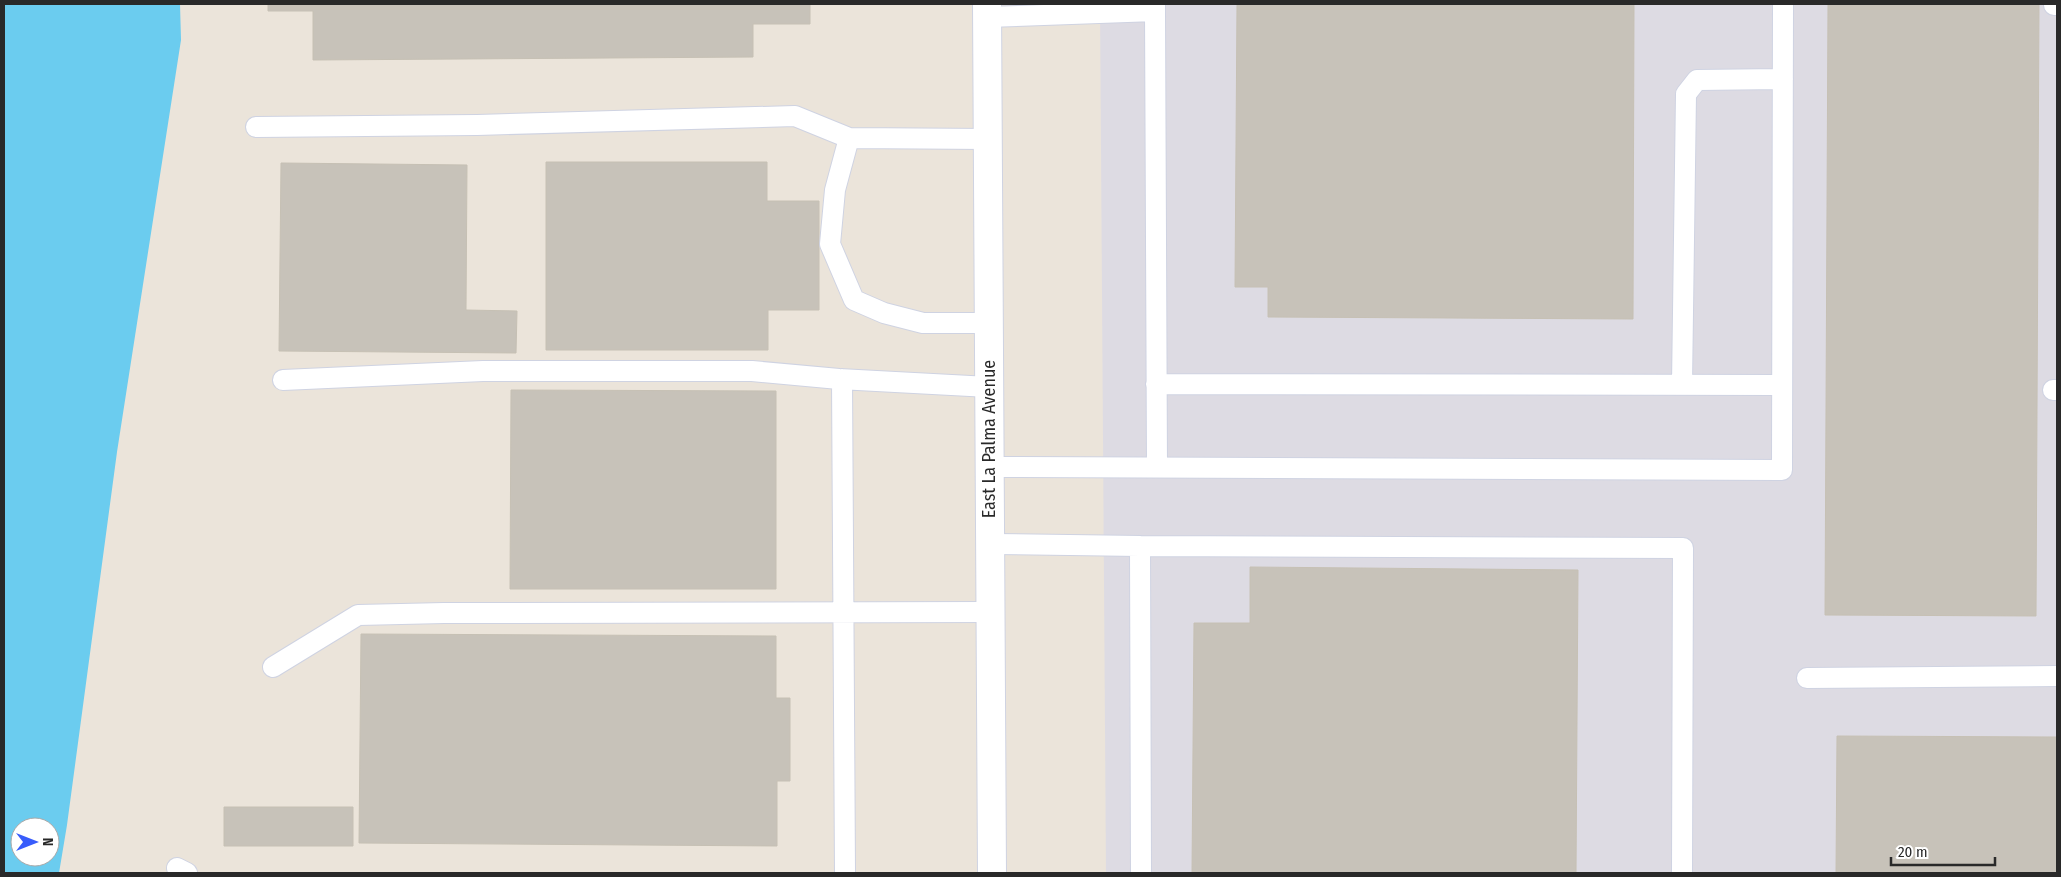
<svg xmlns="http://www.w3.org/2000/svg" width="2061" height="877" font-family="'Fira Sans Condensed',sans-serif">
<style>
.industrial{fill:#dddbe3}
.water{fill:#6bccef;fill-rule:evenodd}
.building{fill:#c7c2b9;stroke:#c6c0b4}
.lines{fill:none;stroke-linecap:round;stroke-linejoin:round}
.lane-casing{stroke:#cfd3e2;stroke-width:22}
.secondary-casing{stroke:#cfd3e2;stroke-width:30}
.lane{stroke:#fff;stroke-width:20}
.secondary{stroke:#fff;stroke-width:28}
.labels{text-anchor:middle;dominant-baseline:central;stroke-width:4;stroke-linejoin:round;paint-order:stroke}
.street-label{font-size:18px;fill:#292929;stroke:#fff}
</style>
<rect width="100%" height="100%" fill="#ebe4da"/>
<path class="industrial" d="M1100 4H2057V873H1106Z"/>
<path class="water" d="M4 4H180L181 40 117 452 67 825 59 873H4ZM20 827H50V857H20Z"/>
<path class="building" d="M268 4H810V24H753V57L313 60V11H268Z
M1237 4H1634L1633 319 1268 317V287H1235Z
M1828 4H2039L2036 616 1825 615Z
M546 162H767V201H819V310H768V350H546Z
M281 163 467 165 466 310 517 311 516 353 279 351Z
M511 390 776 391V589H510Z
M1250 567 1578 570 1576 873H1192L1194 623H1250Z
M361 634 776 636V698H790V781H777V846L359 843Z
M1837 736 2057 737V873H1836Z
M224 807H353V846H224Z"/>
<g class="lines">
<defs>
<path id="lane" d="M2054 5H2057
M1155 11 1157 467
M987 17 1155 11V4
M256 127 477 125 795 116 849 138 988 139
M849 138 835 190 830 244 854 300 884 313 923 323H989
M842 379 845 873
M283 380 483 371H752L839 379 989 387
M1156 384 1782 385
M1682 385 1686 94 1697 80 1783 79
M2053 390H2057
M990 467 1782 470 1783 4
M990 544 1140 546 1141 873
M1140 546 1683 548 1682 873
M273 667 358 615 444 613 990 612
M1807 678 2057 676
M177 868 187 873"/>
<path id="secondary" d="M987 4 992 873"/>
</defs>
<use href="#lane" class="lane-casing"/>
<use href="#secondary" class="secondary-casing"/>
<use href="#lane" class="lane"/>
<use href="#secondary" class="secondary"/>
</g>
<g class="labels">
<g class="street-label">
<text transform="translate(989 439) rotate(-90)">East La Palma Avenue</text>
</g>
</g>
<rect width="2061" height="877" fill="none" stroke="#292929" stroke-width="10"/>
<g transform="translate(35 842) rotate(90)"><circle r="24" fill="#ffffff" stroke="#a9a9a9"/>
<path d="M0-4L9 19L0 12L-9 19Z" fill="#385cfb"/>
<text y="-8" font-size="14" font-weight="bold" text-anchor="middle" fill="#292929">N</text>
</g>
<path d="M1891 857v8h104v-8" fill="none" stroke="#292929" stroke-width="2.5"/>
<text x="1898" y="857" font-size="15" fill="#292929" stroke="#ffffff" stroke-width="4" paint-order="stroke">20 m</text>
</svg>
